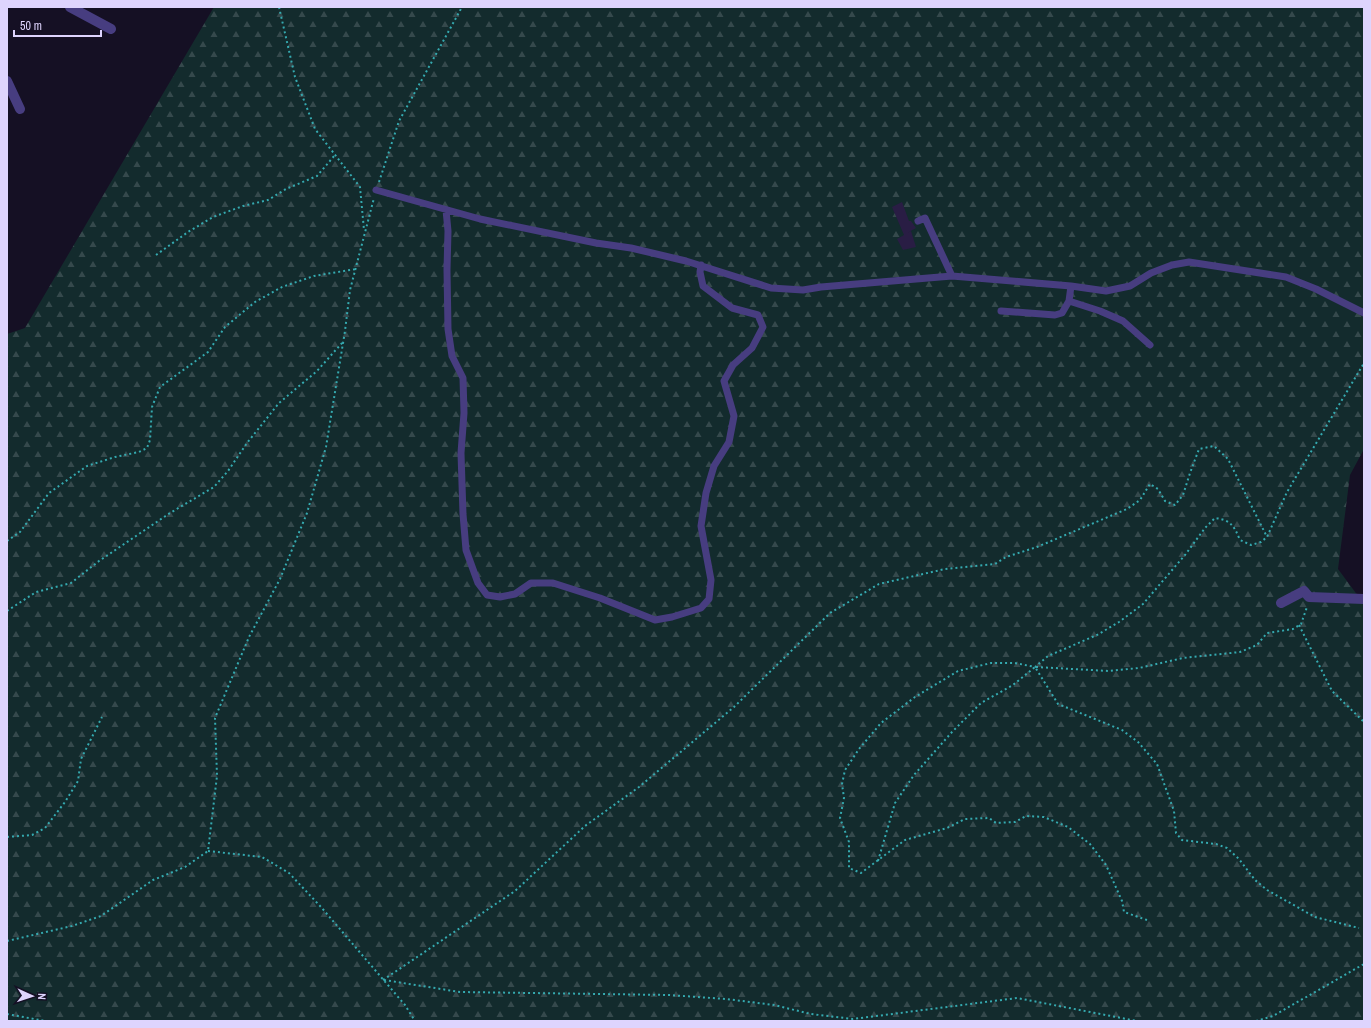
<svg xmlns="http://www.w3.org/2000/svg" width="1371" height="1028" font-family="'Archivo Narrow',sans-serif">
<style>
.forest{fill:url(#forest-firs)}
.building{fill:#291d44}
.lines{fill:none;stroke-linecap:round;stroke-linejoin:round}
.path{stroke:#35aab0;stroke-width:2;stroke-dasharray:2 3;stroke-linecap:butt}
.lane{stroke:#473d80;stroke-width:7}
.street{stroke:#473d80;stroke-width:10}
</style>
<defs>
<pattern id="forest-firs" width="22" height="20" patternUnits="userSpaceOnUse"><rect width="22" height="20" fill="#132b2d"/><path d="M5 1l3.5 6h-7zM16 11l3.5 6h-7z" fill="#35494c"/></pattern>
</defs>
<rect width="100%" height="100%" fill="#151024"/>
<path class="forest" d="M214 7H1364V449L1350 475 1338 569 1364 604V1021H7V334L25 328Z"/>
<path class="building" d="M902 202 909 221H911L916 228 907 233 911 231 916 247 903 250 897 239 904 235 892 207Z"/>
<g class="lines">
<path class="path" d="M279 7 295 77 315 129 360 187 364 230
M1358 8V7
M379 182 399 121 462 7
M156 255 188 232 213 217 243 206 268 200 286 189 317 176 335 155
M7 541 20 532 49 493 87 466 115 457 139 452 147 448 150 440 152 407 160 387 208 352 225 327 255 302 282 287 314 276 356 269
M7 611 36 592 71 583 99 561 170 513 214 487 228 471 247 443 279 403 317 371 342 343
M1299 625 1332 691 1364 722
M1036 667 1109 671 1139 668 1183 658 1240 652 1257 645 1267 633 1293 629 1301 624 1307 607
M7 837 32 835 45 828 65 802 78 781 81 759 102 717
M208 851 262 857 289 873 321 907 405 1005 415 1021
M878 861 895 803 914 775 952 732 981 703 1013 685 1035 667 1058 704 1122 730 1138 742 1157 764 1174 811 1176 833 1182 840 1216 844 1227 848 1239 859 1255 880 1267 890 1315 917 1359 928
M1147 920 1124 912 1122 901 1106 865 1090 844 1068 827 1044 817 1026 816 1015 822 996 823 989 818 965 819 947 828 905 840 861 873 849 868V842L840 818 844 798 842 784 845 770 859 749 881 723 915 697 958 671 991 663H1015L1035 667 1048 656 1097 635 1119 622 1143 604 1185 555 1205 528 1215 518C1231 520 1234 526 1240 540L1251 545 1261 542 1267 537 1287 492 1364 363
M7 941 72 926 101 916 153 880 185 867 208 851 217 776 215 718 249 637 280 579 307 513 326 447 345 331 350 290 374 198
M383 980 515 891 585 826 639 787 734 707 830 613 879 584 945 569 995 564 1006 557 1037 547 1127 509 1140 500 1150 484 1158 489 1165 501 1175 505 1183 495 1190 473 1199 449 1214 446 1228 459 1267 537
M384 980 460 992 669 995 726 999 774 1005 811 1014 853 1019 1017 998 1137 1021
M7 1014 45 1021
M1256 1021 1273 1016 1364 964"/>
<path class="lane" d="M376 190 480 219 596 243 631 248 686 261 771 288 803 290 821 287 952 276 1071 286 1106 291 1130 286 1151 273 1172 265 1189 262 1286 277 1316 289 1364 313
M446 210 448 231 447 270 448 329 452 356 463 378 464 413 461 453 463 514 466 550 478 583 487 595 500 597 515 594 531 583H553L600 598 655 620 672 617 701 608 709 599 711 580 701 526 706 493 714 466 729 442 734 416 724 381 733 365 752 348 763 327 758 315 732 308 703 286 700 272 701 265
M918 221 925 218 952 276
M1069 301 1100 311 1123 321 1150 345
M1001 311 1055 315 1062 313 1069 301 1071 286"/>
<path class="street" d="M70 7 111 29
M7 81 20 109
M1281 603 1304 591 1309 597 1364 599"/>
</g>
<rect width="1371" height="1028" fill="none" stroke="#ded4fd" stroke-width="16"/>
<g transform="translate(32 996) rotate(93)" stroke="#151024" stroke-width="3" paint-order="stroke">
<path d="M0-3L7 15L0 10L-7 15Z" fill="#ded4fd"/>
<text y="-6" font-size="11" font-weight="bold" text-anchor="middle" fill="#ded4fd">N</text>
</g>
<path d="M14 30v6h87v-6" fill="none" stroke="#ded4fd" stroke-width="2"/>
<text x="20" y="30" font-size="12" fill="#ded4fd" stroke="#151024" stroke-width="3" paint-order="stroke">50 m</text>
</svg>
